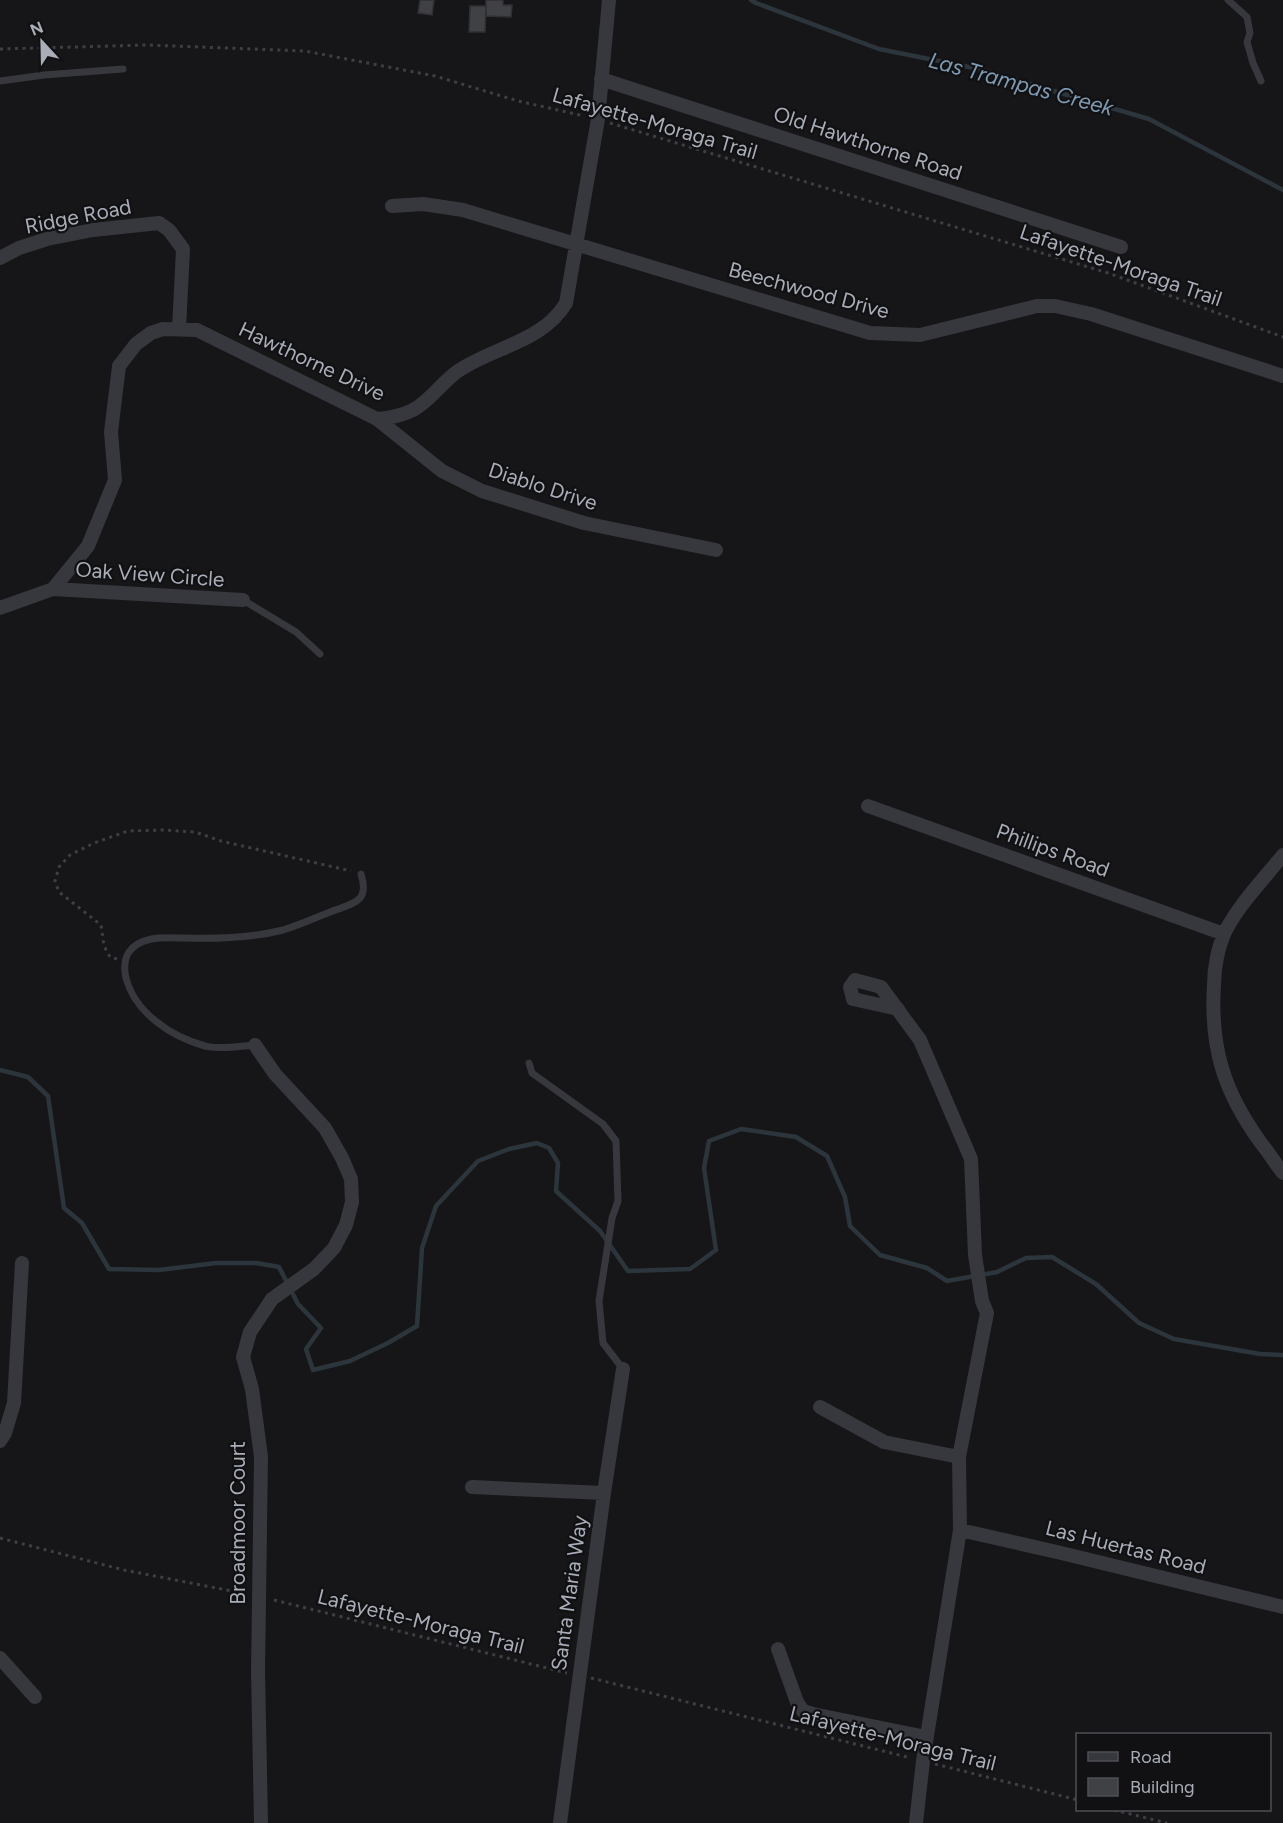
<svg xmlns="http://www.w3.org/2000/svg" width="1283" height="1823" font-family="Figtree,sans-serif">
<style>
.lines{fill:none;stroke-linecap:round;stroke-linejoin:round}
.stream{stroke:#2c353c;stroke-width:4.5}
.building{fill:#404145;stroke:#303034;stroke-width:1.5}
.path{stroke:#3d3f44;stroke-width:3;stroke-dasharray:3 4.5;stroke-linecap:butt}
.lane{stroke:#37383d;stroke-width:7}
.street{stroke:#37383d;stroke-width:14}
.labels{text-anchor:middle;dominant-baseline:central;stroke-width:4.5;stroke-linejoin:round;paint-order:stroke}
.street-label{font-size:21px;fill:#a8adb8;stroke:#111113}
.water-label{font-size:22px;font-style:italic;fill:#7f9bb3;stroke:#111113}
</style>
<rect width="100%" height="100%" fill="#161618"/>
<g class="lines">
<path class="stream" d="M751 0 756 3 879 49 979 69 1149 119 1283 190
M0 1070 28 1077 48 1096 64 1208 82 1223 109 1269 159 1270 216 1263H256L279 1267 298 1304 321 1328 306 1349 313 1370 350 1361 388 1343 417 1326 422 1248 436 1206 478 1161 509 1149 537 1143 549 1148 558 1163 556 1191 600 1231 628 1271 690 1269 716 1250 704 1168 709 1141 741 1129 796 1137 827 1156 845 1197 850 1226 880 1255 927 1268 947 1281 997 1272 1026 1258 1052 1257 1096 1284 1139 1323 1174 1339 1260 1354 1283 1355"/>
</g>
<path class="building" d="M420 0H434L432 15 418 13Z
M486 0H503V5H512L511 17 486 16Z
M470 6H486L485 32H469Z"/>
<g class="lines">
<path class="path" d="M0 49 147 45 305 51 435 76 518 101 584 116
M610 123 1108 273 1283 337
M117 959 110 957 104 946 101 925 59 892 55 881 59 867 70 855 94 843 128 831 163 830 195 832 221 841 351 871
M0 1538 124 1570 247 1594
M274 1600 567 1673
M591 1678 911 1758
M935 1764 1078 1800
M1114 1810 1167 1823"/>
<path class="lane" d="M1228 0 1247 17 1250 33 1247 42 1253 63 1261 81
M0 81 44 75 123 69
M243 600 296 632 320 654
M255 1045C241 1046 218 1050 205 1046 172 1037 135 1013 126 978 124 970 124 959 129 952 141 935 166 938 184 938 216 939 252 938 283 930 300 925 315 918 330 912 353 903 370 903 361 874
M529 1063 532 1073 603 1124 616 1141 618 1201 612 1218 599 1301 603 1343 623 1369"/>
<path class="street" d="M601 79 1121 247
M392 206 423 204 463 210 870 333 920 335 1037 306H1055L1091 314 1283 376
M0 258 19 248 47 239 93 230 159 223 169 230 183 249 179 329
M377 419C389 418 401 416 413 410 430 401 442 382 458 371 493 347 543 342 566 303L598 119 609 0
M53 589 243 600
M0 608 53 589 88 546 115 480 111 432 119 366 136 344 151 333 163 329 197 330 377 419 442 471 482 491 584 523 716 550
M868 806 1224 934
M1283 855C1264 879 1239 904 1225 932 1218 947 1214 968 1214 985 1210 1048 1224 1092 1261 1143 1269 1153 1275 1163 1283 1173
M898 1009 853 999 850 987 855 980 881 987 920 1040 971 1159 975 1255 982 1301 987 1313 959 1457 960 1530 923 1761 916 1823
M255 1045 275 1074 325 1128 342 1158 351 1179 352 1202 346 1225 334 1248 314 1269 272 1299 250 1332 243 1357 252 1389 261 1457 258 1671 261 1823
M820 1407 884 1442 959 1457
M0 1441 5 1433 14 1403 22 1263
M472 1487 604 1493
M960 1530 1057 1552 1283 1607
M778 1649 797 1702 803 1711 813 1714 926 1737
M0 1658 35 1697
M560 1823 604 1493 623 1369"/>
</g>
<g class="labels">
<g class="street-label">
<text transform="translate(655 123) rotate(16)">Lafayette-Moraga Trail</text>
<text transform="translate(868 143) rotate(18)">Old Hawthorne Road</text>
<text transform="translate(78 216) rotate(-11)">Ridge Road</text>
<text transform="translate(1121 265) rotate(19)">Lafayette-Moraga Trail</text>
<text transform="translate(809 290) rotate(15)">Beechwood Drive</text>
<text transform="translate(312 361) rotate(25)">Hawthorne Drive</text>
<text transform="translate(543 486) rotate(18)">Diablo Drive</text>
<text transform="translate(150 574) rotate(4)">Oak View Circle</text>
<text transform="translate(1053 850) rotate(20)">Phillips Road</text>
<text transform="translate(237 1523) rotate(-90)">Broadmoor Court</text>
<text transform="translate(1126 1547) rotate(14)">Las Huertas Road</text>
<text transform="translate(569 1593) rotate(-82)">Santa Maria Way</text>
<text transform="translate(421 1621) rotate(14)">Lafayette-Moraga Trail</text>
<text transform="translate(893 1738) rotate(14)">Lafayette-Moraga Trail</text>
</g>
<g class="water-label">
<text transform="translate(1021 84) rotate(15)">Las Trampas Creek</text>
</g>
</g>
<rect x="1076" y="1733" width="195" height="78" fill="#111113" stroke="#4d4f55" stroke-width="1.5"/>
<rect x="1088" y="1752" width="30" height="9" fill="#37383d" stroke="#4d4f55" stroke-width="1.5"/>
<text x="1130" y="1763" font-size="18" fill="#a8adb8">Road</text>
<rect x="1088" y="1778" width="30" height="18" fill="#404145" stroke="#4d4f55" stroke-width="1.5"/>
<text x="1130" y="1793" font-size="18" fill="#a8adb8">Building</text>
<g transform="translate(42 42) rotate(338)" stroke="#111113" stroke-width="4.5" paint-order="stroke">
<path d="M0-4.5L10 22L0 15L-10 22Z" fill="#a8adb8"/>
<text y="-9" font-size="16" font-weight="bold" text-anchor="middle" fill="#a8adb8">N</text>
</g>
</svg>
